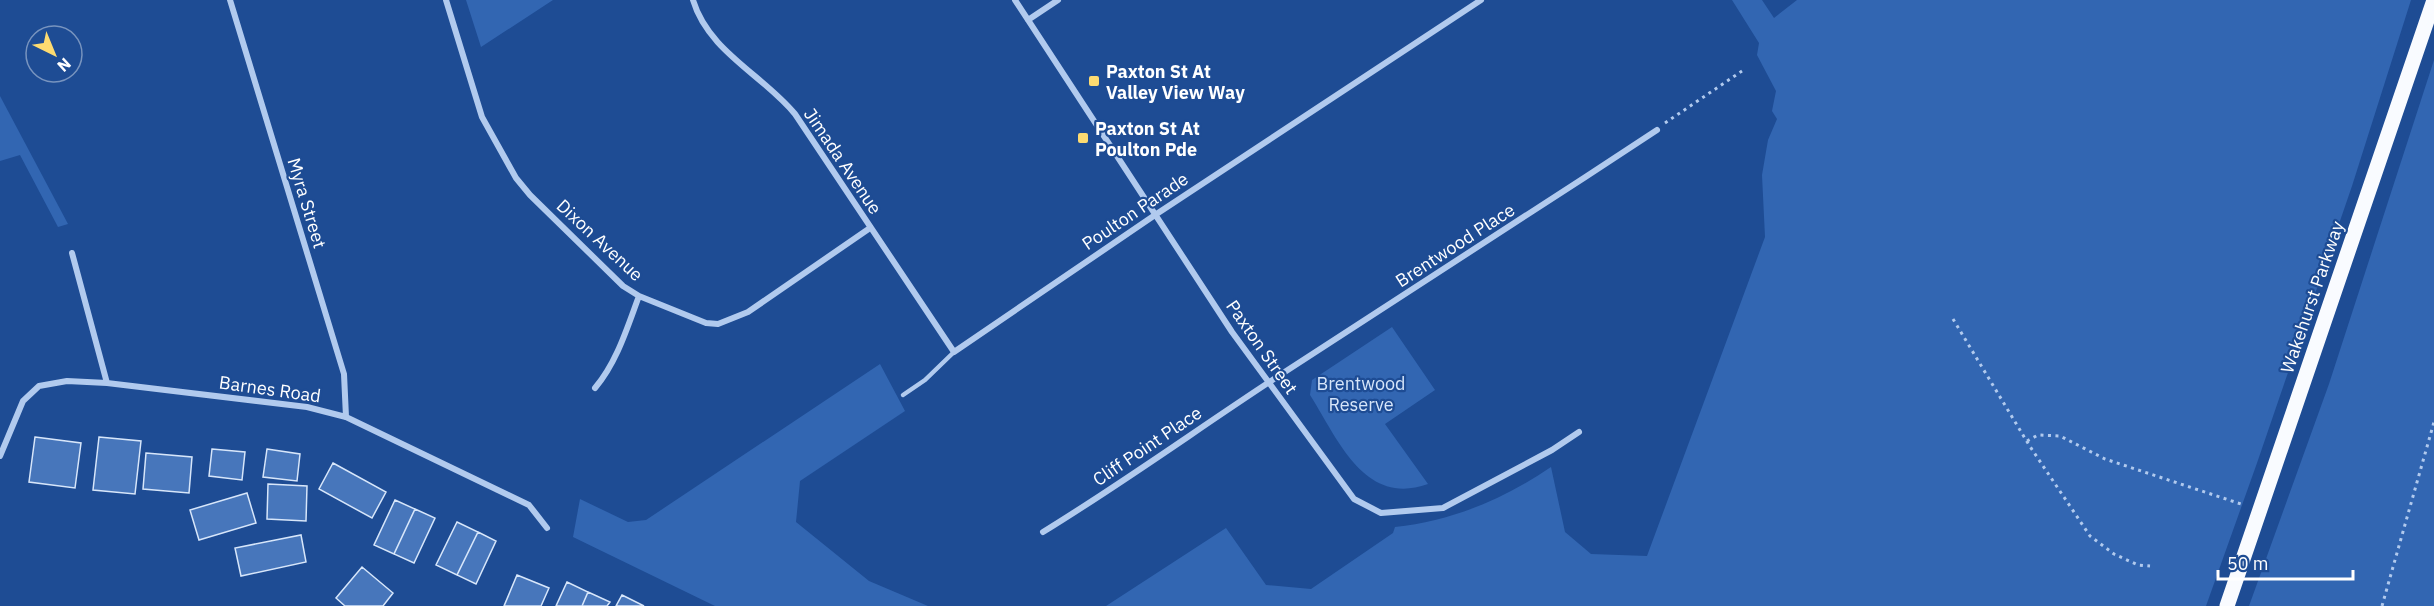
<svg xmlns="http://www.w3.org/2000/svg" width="2434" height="606" font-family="'IBM Plex Sans',sans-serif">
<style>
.green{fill:#3266b2}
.building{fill:#4776bb;stroke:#d7e6fa;stroke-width:1.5}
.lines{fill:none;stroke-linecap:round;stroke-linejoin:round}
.path{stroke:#b1caee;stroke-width:3;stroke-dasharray:3 4.5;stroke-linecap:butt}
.lane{stroke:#b1caee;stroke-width:4.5}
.street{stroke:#b1caee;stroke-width:6}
.primary{stroke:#f9fbff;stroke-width:15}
.poi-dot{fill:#fddb71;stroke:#1e4c94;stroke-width:2}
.labels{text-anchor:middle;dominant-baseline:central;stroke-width:4.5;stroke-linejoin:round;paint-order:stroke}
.poi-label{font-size:18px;font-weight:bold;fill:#fff;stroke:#1e4c94;text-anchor:start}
.street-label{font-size:18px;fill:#fff;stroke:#1e4c94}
.park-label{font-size:18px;fill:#d7e6fa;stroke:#1e4c94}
</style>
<rect width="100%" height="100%" fill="#1e4c94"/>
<path class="green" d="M466 0H553L481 47Z
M1732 0H1762L1774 18 1797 0H2411L2352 186 2257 463 2206 606H1106L1226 528 1266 585 1311 589 1393 533 1395 527C1452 521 1504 499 1551 467L1565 532 1591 554 1647 556 1765 237 1762 175 1768 140 1777 119 1772 111 1776 91 1757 55 1759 43Z
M2434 60V606H2249L2329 384Z
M0 96 68 224 58 227 20 155 0 161Z
M1392 327 1435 390 1385 424 1428 484C1364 507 1338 439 1310 395L1312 380Z
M880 364 905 411 800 481 796 522 869 581 928 606H715L573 537 580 499 628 522 646 520Z"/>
<path class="building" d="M35 437 81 443 75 488 29 482Z
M99 437 141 441 135 494 93 490Z
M212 449 245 452 242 480 209 476Z
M267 449 300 454 297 481 263 477Z
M146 453 192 457 189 493 143 489Z
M333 463 386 492 372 518 319 489Z
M268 484 307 486 306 521 267 519Z
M247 493 256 523 199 540 190 510Z
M395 500 415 509 394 554 374 545Z
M415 509 435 518 414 563 394 554Z
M457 522 478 532 457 575 436 565Z
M478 532 496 541 476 584 457 575Z
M301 535 306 562 241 576 235 548Z
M362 567 393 593 383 606H345L336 598Z
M517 575 549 588 541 606H504Z
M567 582 588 592 582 606H556Z
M588 592 610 602 607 606H582Z
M622 595 644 606H616Z"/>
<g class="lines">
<path class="path" d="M1665 123 1742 71
M1953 319 2029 445 2090 536 2114 554 2138 565 2150 566
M2027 441 2038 435 2060 436 2105 459 2244 505
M2382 606 2434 422"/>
<path class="lane" d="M903 395 925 380 954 352"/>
<path class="street" d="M230 0 344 374 346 417
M446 0 482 117 516 178 530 195 623 286 639 296 706 323 718 324 748 312 870 228
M693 0C708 51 763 75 795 114L954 352 1155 215 1481 0
M1015 0 1232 332 1354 499 1381 513 1443 508 1552 450 1579 432
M1028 20 1058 0
M72 253 107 383
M595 388C617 362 627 328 639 296
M0 456 23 401 39 386 67 381 107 383 307 407 346 417 529 505 547 528
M1043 532C1123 483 1199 428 1277 377 1404 294 1531 213 1657 130"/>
<path class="primary" d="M2227 606 2434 0"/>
</g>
<g class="poi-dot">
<rect x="1088" y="75" width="12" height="12" rx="3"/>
<rect x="1077" y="132" width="12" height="12" rx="3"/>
</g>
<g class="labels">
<g class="poi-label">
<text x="1106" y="71">Paxton St At<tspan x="1106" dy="21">Valley View Way</tspan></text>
<text x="1095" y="128">Paxton St At<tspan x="1095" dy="21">Poulton Pde</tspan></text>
</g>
<g class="street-label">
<text transform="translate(843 161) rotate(56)">Jimada Avenue</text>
<text transform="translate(307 203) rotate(73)">Myra Street</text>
<text transform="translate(1135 211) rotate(-34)">Poulton Parade</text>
<text transform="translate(600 240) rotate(43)">Dixon Avenue</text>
<text transform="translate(1455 245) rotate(-33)">Brentwood Place</text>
<text transform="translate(2312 297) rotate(-71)">Wakehurst Parkway</text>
<text transform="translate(1262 347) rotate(55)">Paxton Street</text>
<text transform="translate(270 389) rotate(8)">Barnes Road</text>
<text transform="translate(1147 446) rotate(-34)">Cliff Point Place</text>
</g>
<g class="park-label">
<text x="1361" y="383">Brentwood<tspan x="1361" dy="21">Reserve</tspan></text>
</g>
</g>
<g transform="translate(54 54) rotate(137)"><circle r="28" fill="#1e4c94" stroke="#7894bf" stroke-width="1.5"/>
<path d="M0-4.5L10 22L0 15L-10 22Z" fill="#fddb71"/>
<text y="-9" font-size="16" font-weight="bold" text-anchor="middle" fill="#ffffff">N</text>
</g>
<path d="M2218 570v9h135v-9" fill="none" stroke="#ffffff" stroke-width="3"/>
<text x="2227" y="570" font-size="18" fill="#ffffff" stroke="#1e4c94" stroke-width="4.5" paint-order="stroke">50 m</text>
</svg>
